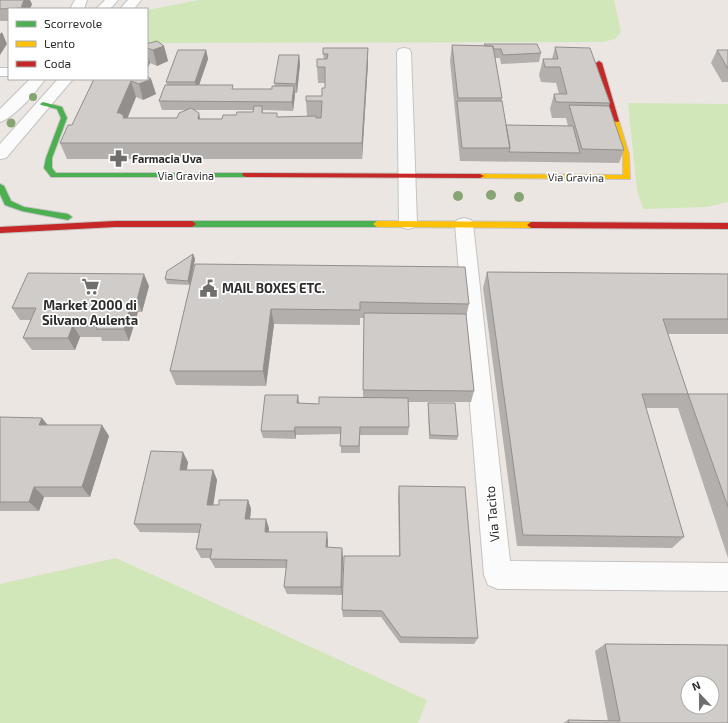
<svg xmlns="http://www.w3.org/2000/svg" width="728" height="723" font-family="'Exo 2',sans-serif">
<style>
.green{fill:#d2e7b9}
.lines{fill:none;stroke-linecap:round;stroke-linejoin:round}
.street-casing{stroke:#c4c3c3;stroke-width:2}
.fast-casing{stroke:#c4c3c3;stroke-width:2}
.slow-casing{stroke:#c4c3c3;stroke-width:2}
.jam-casing{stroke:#c4c3c3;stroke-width:2}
.street{fill:#fcfbfb;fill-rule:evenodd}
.fast{fill:#4caf50;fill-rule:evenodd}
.slow{fill:#ffc107;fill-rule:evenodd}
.jam{fill:#c62828;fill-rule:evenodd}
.tree{fill:#86a572}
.wall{fill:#b3afad;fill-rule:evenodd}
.shaded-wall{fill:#928f8d}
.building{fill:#d0ccc9;stroke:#928f8d;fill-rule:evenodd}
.labels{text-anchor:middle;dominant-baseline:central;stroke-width:3.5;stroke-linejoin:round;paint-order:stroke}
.far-poi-label{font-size:11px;font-weight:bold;fill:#2d2d2d;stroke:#fff;text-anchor:start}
.far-street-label{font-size:11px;fill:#2d2d2d;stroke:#fff}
.poi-label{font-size:13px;font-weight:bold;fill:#2d2d2d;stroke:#fff;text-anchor:start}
.street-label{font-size:13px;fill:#2d2d2d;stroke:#fff}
</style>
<rect width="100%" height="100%" fill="#ebe6e2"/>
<path class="green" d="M199 0H614L621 32 615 39 603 42 147 43V10Z
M628 103 728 104V202L706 207 643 209 637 190Z
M116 558 427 700 418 723H0V584Z"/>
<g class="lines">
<defs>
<path id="street" d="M75 0H87L84 9H70Z
M105 0H118L110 9H96Z
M128 0H141L134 9H120Z
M404 48 409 49 411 52 417 223 415 227 408 229 401 227 399 223 397 52 399 49Z
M0 68H9V76H0Z
M30 79H45C37 91 14 118 0 122V109Z
M58 79H73L6 158 0 159V144Z
M464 218 471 220 473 224 510 561 728 563V591L498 589 488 585 484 575 455 224 457 220Z"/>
<path id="fast" d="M43 102 62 107 67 118 52 158V168L56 173H246L250 175 246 177H51L44 168 46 158 61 118 57 109 41 105 40 104Z
M0 184 4 186 11 201 24 207 68 214 72 217 68 220 22 211 5 205 0 194Z
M192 221H377L381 224 377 227H192L188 224Z"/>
<path id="slow" d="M616 119 619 121 629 154 630 179 480 178 476 176 480 174 623 175V154L613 121Z
M377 221 531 222 535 225 531 228 377 227 373 224Z"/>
<path id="jam" d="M599 61 602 63 619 121 618 122 613 121 596 63Z
M243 173 480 174 484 176 480 178 246 177 242 175Z
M115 221H192L196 224 192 227H115L0 233V227Z
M531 222 728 223V229L531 228 527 225Z"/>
</defs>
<use href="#street" class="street-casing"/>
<use href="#fast" class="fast-casing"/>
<use href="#slow" class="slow-casing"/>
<use href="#jam" class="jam-casing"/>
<use href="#street" class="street"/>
<use href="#fast" class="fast"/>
<use href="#slow" class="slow"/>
<use href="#jam" class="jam"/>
</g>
<g class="tree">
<circle cx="33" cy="97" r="4"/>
<circle cx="11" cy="123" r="4.5"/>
<circle cx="491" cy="195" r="5"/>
<circle cx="458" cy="196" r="5"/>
<circle cx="519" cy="197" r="5"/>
</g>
<path class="wall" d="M0 0 32 4 30 9H9V21H0Z
M147 43 164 46 168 61 157 66 150 63 147 70Z
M484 44 541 53 539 62 501 64 500 58H495L502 98V101L506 125 568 126 566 118H552L550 109 554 94H559L556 83 541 82 539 75 543 59H552L555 47 610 103 609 106 624 150 619 163 460 161 450 61 452 45 484 46Z
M368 48V63L362 159H67L60 143 72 125 94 79H151L156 94 143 100 136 97 127 118H177L185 110H162L159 101 167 85 166 82 206 50 208 59 199 85 234 89H272L275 86 274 83 299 55 300 64 297 93H295L293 111 263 110V113L278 117 307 116 306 101 322 96 325 88V83H318L317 67 324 59 323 54ZM194 110H253V112L236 115 222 119H200Z
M717 50H728V82H722L711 63Z
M193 254 195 259 190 285 167 284 165 279Z
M195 264 469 304 466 317 474 391 471 402H408L409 427 408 435H360V453H341V434L296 435V439L263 438 261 431 299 403 319 404 363 397 364 318H360V325L274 324 266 386 176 385 170 371Z
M487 272 728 274V334H668L688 394 678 408H646L684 537 672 548 517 546 483 288Z
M149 286 142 312H138L129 341H102L101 337H80L75 350H32L23 338 31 320H20L12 308Z
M688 394H728V558L678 408Z
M428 403 458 436 457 440 429 439 428 407Z
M0 417 109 436 90 497H44L39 511H0Z
M188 462 187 470H213L217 480 213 505H219L248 500 251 509 250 519 269 528V532L328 541V547L343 556 342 595 287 594 284 587 286 568H215L210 559V558H201L196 549 199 533 140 532 134 524Z
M399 486 478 638 474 644 400 643 381 617H343L342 610 399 556 398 496Z
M605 644 728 723H563L568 720 608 721 595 651Z"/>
<path class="shaded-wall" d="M24 0H30L32 4 30 9H21Z
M2 32 7 44 0 55V34Z
M164 46 168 61 157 66 153 50Z
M368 48V63L362 159V143Z
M206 50 208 59 197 91 195 82Z
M147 52 150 63 147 70Z
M299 55 300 64 297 93 296 84Z
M151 79 156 94 143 100 139 84Z
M131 81 136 97 126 122 117 113Z
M294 86 295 95 293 111 292 102Z
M199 113 202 129 198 119Z
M193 254 195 259 190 285 188 281Z
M144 274 149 286 142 312 137 300Z
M132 300 138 312 129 341 124 329Z
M271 309 274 324 266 386 263 371Z
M73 325 80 337 75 350 68 338Z
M298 395 299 403H297Z
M42 418 51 429 39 425Z
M102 425 109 436 90 497 82 487Z
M295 427 296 435V439L294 431Z
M183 452 188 462 185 480 180 470Z
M213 470 217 480 212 514 207 505Z
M34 487 44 497 39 511 29 502Z
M248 500 251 509 249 528 245 519Z
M266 519 269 528 268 540 265 532Z
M327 532 328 541 327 556 326 547Z
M342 548 343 556 342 595 341 587Z"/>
<path class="building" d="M0 0H24L21 8 0 9Z
M157 41 164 46 153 50 147 48V43H150Z
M484 44H537L541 53 503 55 501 49H493V46H485Z
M452 45 493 46 502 98H458Z
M555 47 590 48 610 103 556 102 554 94H567L560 67H545L543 59H558Z
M323 48H368L362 143H60L68 125H72L94 79H147V76L151 79 139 84 131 81 117 113H120L124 116 123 118H177L179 113 191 108 199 113 198 119H222L223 115H236L237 112H253L254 106H262V113H277V117L316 116V118H321L322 101H306V96H322V88H325V67H317V59H327L328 54H323Z
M178 50H206L195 82H166Z
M717 50H728V69Z
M279 55H299L296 84 274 83Z
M165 85H233L232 89H272V86H294L292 102 159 101Z
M457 101H502L510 148H462Z
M569 105 609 106 624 150 582 149Z
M506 125 573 126 580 153 509 152 510 148Z
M193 254 188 281 165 279 167 271Z
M195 264 465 267 469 304 360 302V310L271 309 263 371H170Z
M487 272 728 274V319H663L688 394H642L684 537 523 535Z
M28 273 144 274 137 300H132L124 329H96L97 325H73L68 338H23L36 308H12Z
M364 313 466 314 474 391 363 390Z
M688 394H728V507Z
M265 395H298L297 403 319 404V397L408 398 409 427H360L359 446H340L341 427H295L294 431H261Z
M428 403H455L458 436 430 435Z
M0 417 42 418 39 425H102L82 487H34L29 502H0Z
M151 451 183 452 180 470H213L207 505H219V500H248L245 519H266L265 532H327L326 547 342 548 341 587H284L287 560 210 559 212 549H196L201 524H134Z
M399 486 465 487 478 638 401 637 382 611 342 610 344 556H400Z
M605 644 728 645V723H569L568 720 620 721ZM688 683H712V707H688Z"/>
<defs>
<symbol id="pharmacy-bare" viewBox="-9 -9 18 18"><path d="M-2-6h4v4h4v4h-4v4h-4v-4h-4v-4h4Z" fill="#706e6c" stroke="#fff" stroke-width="2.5" paint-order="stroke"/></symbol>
<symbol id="supermarket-bare" viewBox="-9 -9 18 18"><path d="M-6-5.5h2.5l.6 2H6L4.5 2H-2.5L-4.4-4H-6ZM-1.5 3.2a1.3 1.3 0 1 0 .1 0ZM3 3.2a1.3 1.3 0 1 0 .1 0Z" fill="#706e6c" stroke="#fff" stroke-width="2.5" paint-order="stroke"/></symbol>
<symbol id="civic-bare" viewBox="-9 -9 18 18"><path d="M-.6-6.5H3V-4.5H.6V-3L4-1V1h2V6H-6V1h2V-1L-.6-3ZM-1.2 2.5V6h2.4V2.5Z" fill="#706e6c" stroke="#fff" stroke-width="2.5" paint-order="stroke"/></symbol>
</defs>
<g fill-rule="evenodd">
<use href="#pharmacy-bare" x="106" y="146" width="25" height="25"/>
<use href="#supermarket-bare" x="78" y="274" width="25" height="25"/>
<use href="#civic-bare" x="196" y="276" width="25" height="25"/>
</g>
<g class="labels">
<g class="far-poi-label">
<text x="132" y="158">Farmacia Uva</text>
</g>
<g class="far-street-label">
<text x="186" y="175">Via Gravina</text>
<text transform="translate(576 177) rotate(1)">Via Gravina</text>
</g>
<g class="poi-label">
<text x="222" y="288">MAIL BOXES ETC.</text>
<text x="90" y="305" text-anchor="middle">Market 2000 di<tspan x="90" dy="15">Silvano Aulenta</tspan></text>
</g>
<g class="street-label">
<text transform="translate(492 514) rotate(-95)">Via Tacito</text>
</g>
</g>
<rect x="8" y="8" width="140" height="72" fill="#ffffff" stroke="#ababab"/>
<rect x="16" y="21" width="20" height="6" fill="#4caf50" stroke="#ababab"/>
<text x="44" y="28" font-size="12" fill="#2d2d2d">Scorrevole</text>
<rect x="16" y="41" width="20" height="6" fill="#ffc107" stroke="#ababab"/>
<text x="44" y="48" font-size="12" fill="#2d2d2d">Lento</text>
<rect x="16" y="61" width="20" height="6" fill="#c62828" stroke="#ababab"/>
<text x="44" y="68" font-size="12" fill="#2d2d2d">Coda</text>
<g transform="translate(700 695) rotate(338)"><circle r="19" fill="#ffffff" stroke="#ababab"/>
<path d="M0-3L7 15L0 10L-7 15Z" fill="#706e6c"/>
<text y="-6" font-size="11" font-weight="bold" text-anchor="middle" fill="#2d2d2d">N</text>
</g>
</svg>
